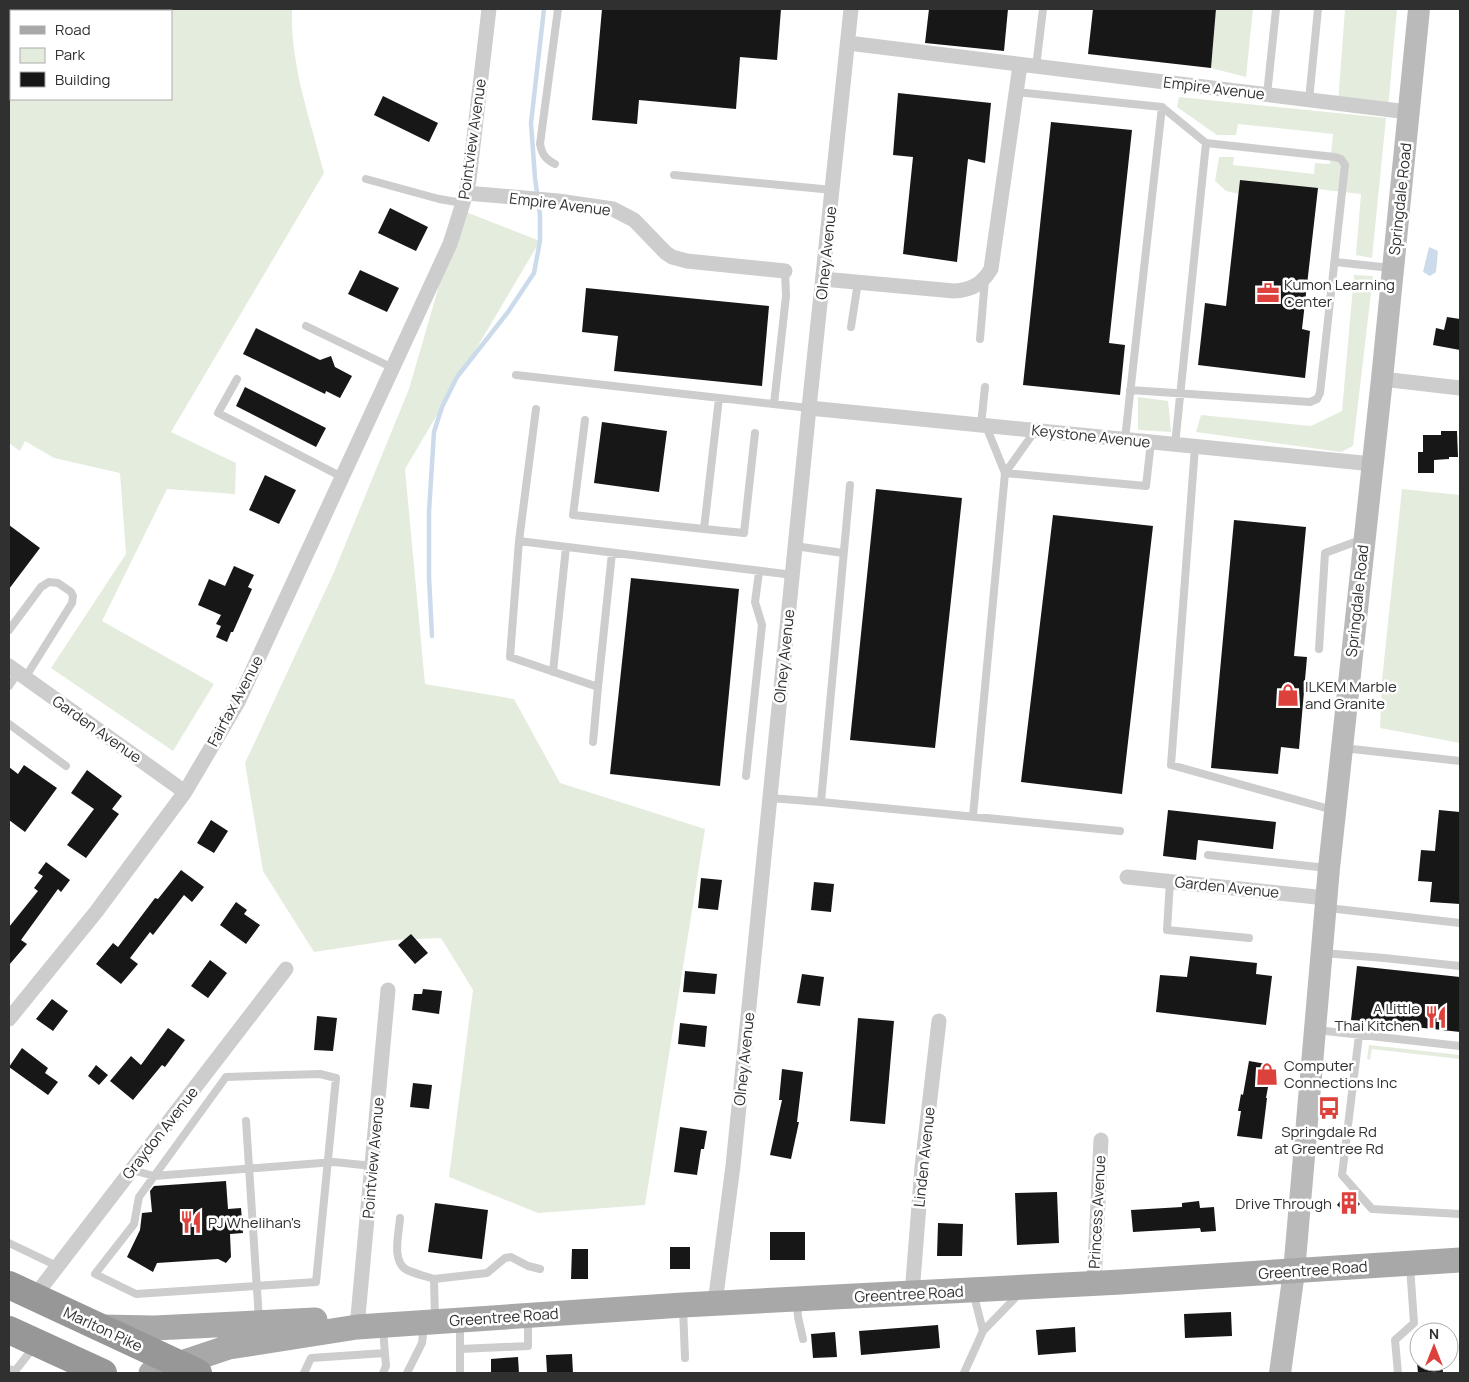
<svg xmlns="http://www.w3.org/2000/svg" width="1469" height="1382" font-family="Manrope,sans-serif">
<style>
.green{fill:#e4ecde;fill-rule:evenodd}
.water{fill:#ccdbeb}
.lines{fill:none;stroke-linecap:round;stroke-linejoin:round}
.stream{stroke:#ccdbeb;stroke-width:4.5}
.building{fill:#171717}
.lane{stroke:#cdcdcd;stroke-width:8}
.street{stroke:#cdcdcd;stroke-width:15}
.secondary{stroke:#bababa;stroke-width:22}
.primary{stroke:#a8a8a8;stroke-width:25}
.highway{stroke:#979797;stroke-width:28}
.labels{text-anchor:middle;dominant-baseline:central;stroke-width:5;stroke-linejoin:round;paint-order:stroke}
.street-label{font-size:15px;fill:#303030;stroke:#fff}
.poi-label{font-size:15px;fill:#303030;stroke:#fff;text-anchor:start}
</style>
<rect width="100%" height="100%" fill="#fff"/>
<path class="green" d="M9 9H292C290 64 310 119 324 173L171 432 236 463 235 494 167 489 102 621 214 684 173 751 51 668 126 554 120 473 54 458 25 441 20 451 9 443ZM171 11V99H11V11Z
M1216 9H1253L1246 77 1211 68Z
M1345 9H1397L1388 109 1338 103Z
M1179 97 1386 118 1372 258 1356 255 1361 194 1241 180 1239 194 1226 191 1215 181 1219 157H1234L1233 165 1314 174 1315 163 1330 164 1333 134 1238 124 1236 135H1217L1177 107Z
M461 210 540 241 405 469 425 684 514 699 560 783 705 829 645 1205 538 1213 449 1177 473 990 441 938 393 940 314 952 263 871 245 763 334 572 409 389Z
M1354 275 1373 276 1353 446 1341 452 1196 432 1201 415 1311 426 1342 411Z
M1138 397 1168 401 1171 432 1138 430Z
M1402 489 1460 495V743L1380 728 1382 680Z
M1369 1045 1460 1055V1059L1372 1049 1370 1060 1367 1059Z"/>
<path class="water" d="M1429 247 1438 251 1436 272 1430 276 1423 272Z"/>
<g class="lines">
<path class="stream" d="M432 636 429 577V512L434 432 442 407 457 377 508 312 534 273 540 241V215L535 178 531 123 544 9"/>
</g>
<path class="building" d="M602 9H781L777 60 740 57 736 109 639 100 637 124 592 120Z
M929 9H1008L1004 51 925 43Z
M1093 9H1216L1211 68 1088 54Z
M898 93 991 103 985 163 968 159 957 262 903 254 913 157 893 155Z
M383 96 438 123 429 142 374 115Z
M1051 122 1132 130 1109 343 1125 345 1120 395 1023 385Z
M1240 180 1318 188 1302 329 1310 331 1305 378 1198 365 1205 303 1226 306Z
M390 208 428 227 416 251 378 233Z
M360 270 399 288 387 312 348 294Z
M586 288 769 306 762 386 614 371 618 336 582 332Z
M1447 317 1460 319V350L1433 345 1436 328 1444 330Z
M256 328 320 360 331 356 335 367 352 376 340 398 326 391 325 394 243 354Z
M245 387 326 428 316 447 236 406Z
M602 422 667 431 659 492 594 483Z
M1441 431H1457L1458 457H1449V459L1434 460V473H1418V452H1423V435H1441Z
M265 475 296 490 279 524 249 510Z
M876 489 962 498 935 748 850 740Z
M1053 515 1153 526 1122 794 1021 782Z
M1234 520 1306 527 1294 656 1307 657 1299 749 1281 747 1278 774 1211 768Z
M9 525 40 548 9 589Z
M234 566 254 575 248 587 252 589 233 632H231L227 642 216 637 221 626 216 624 221 615 198 605 209 579 225 586Z
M631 578 739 589 720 786 610 774Z
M24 765 57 788 25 832 9 820V767L18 774Z
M87 770 122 796 112 809 119 814 86 858 67 845 94 809 71 793Z
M1168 810 1276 822 1273 849 1198 840 1196 860 1163 856Z
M1439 810 1460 812V904L1430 902 1432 882 1418 881 1421 850 1435 851Z
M211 820 228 831 214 853 197 843Z
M46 862 70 880 61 892 58 889 21 940 27 944 9 965V927L38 891 34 888 43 876 38 873Z
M181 870 204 887 192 902 184 895 153 935 150 932 130 958 138 964 121 984 96 964 113 943 118 947 155 898 158 899Z
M701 878 722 880 718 910 698 908Z
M814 882 834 884 831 912 811 910Z
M236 902 247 910 244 914 260 925 246 944 220 925Z
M411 934 428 953 415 964 398 945Z
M1190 956 1257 963 1256 974 1272 976 1266 1025 1156 1012 1160 975 1187 977Z
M210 960 227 973 208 998 191 986Z
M1357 966 1460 977V1032L1351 1020Z
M685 971 717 974 715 994 683 992Z
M802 974 824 977 820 1006 797 1003Z
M423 989 442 991 439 1014 412 1010 414 994H422Z
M52 999 68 1011 53 1031 36 1019Z
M317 1016 337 1018 333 1051 314 1050Z
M858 1018 894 1021 885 1124 850 1121Z
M680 1023 707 1026 705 1047 678 1044Z
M168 1028 185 1040 165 1067 162 1065 133 1100 110 1081 131 1056 141 1065Z
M22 1048 48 1068 45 1073 58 1082 48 1095 9 1067Z
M1249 1061 1272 1065 1266 1098H1267L1262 1139 1237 1136 1241 1111H1238L1241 1094 1243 1095Z
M96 1065 108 1075 99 1085 88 1076Z
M782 1069 803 1072 797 1122H799L791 1159 770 1155 782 1100H779Z
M413 1083 432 1085 429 1109 410 1107Z
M680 1127 707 1131 704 1149H701L697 1175 674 1172Z
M226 1181 228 1209 241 1208 243 1233 230 1234 231 1257 226 1263 218 1259 157 1263 153 1272 127 1257 140 1230 142 1213 152 1212 150 1191 154 1186Z
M1348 1191 1360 1204 1349 1216 1337 1205Z
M1057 1192 1059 1243 1017 1245 1015 1193Z
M1199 1201 1200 1208 1214 1207 1216 1231 1201 1232 1200 1228 1133 1232 1131 1210 1182 1207V1203Z
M435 1203 488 1210 482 1259 428 1252Z
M938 1223 963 1224 962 1256H937Z
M770 1232H805V1260H770Z
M670 1247H690V1269H670Z
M572 1249H588V1279H571Z
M1231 1312 1232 1336 1185 1338 1184 1314Z
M938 1325 940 1348 861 1355 859 1331Z
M1075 1327 1076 1352 1038 1355 1036 1330Z
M835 1332 837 1357 813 1358 811 1334Z
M572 1354 573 1373H547L546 1355Z
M518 1357 519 1373H491V1359Z
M1417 1362H1442L1443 1373H1418Z"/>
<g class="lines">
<path class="lane" d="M1036 67 1043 9
M1016 92 1162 107 1206 143 1335 157 1341 159 1345 165 1320 393 1317 399 1310 402 1130 390
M1267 95 1276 9
M1309 100 1318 9
M555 164C545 159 542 154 540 144L558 9
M674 175 833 190
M366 179 439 199 463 203
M1335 262 1391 268
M306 326 393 368
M851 327 858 282
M980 339 985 279
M516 375 809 408
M237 379 218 413 342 477
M774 404 786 296 785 271
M585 420 573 515 704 529 719 398
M981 425 985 387
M986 426 1005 473
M1125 439 1162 107
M1175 445 1206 143
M1195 447 1171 765 1333 810
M1005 473 1035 431
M850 485 821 802 1120 831
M704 529 744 533 755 433
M519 541 536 409
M795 546 843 553
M9 630 41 587 49 582 58 583 71 592 73 596 72 603 25 678
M1319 649 1325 553 1363 539
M553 672 566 547
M9 686 18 673
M598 687 612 553
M9 724 66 766
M593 742 598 687 510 657 519 541 793 575
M1343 748 1460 761
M746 776 762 625 755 602 759 572
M770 798 821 802
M973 816 1005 473 1146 486 1151 442
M1208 855 1327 868
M1170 881 1167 930 1249 938
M1328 908 1460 923
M1323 953 1384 958 1460 966
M1317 1030 1460 1046
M1359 1035 1342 1175 1372 1209 1460 1214
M320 1074 336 1078 316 1282 136 1294 95 1274 134 1224 139 1197 226 1077Z
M246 1121 259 1320
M132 1170 154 1176 334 1162 373 1166
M400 1218C399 1233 391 1262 407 1270 416 1274 425 1276 434 1279L435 1319
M9 1243 57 1266
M434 1279 487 1273 505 1258 511 1257 528 1266 540 1269
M973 1292 983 1331
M797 1301 798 1317 803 1339
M683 1308 685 1358
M460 1323V1373
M460 1349 528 1346V1319
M9 1369 15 1371 34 1347
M304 1373 311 1358 385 1353
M383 1373 386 1366 383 1329
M407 1373 422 1343 424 1326
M964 1373 983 1331 1019 1294
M1398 1373 1395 1340 1414 1323 1410 1266"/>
<path class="street" d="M848 43 1408 112
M466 193 558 201 613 209 634 220 666 253 672 257 687 261 785 271
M823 279 954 291C972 290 982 284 991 269L1020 65
M1382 379 1460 388
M809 408 1373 464
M9 666 185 792
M1127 877 1326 898
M9 1019 96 912 185 792 238 702 450 244 463 203 469 180 489 9
M1094 1284 1101 1140
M912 1294 922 1167 939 1021
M34 1297 286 969
M715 1303 733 1166 809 408 851 9
M357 1327 388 990"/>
<path class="secondary" d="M1280 1373 1294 1272 1329 868 1382 379 1419 9"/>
<path class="primary" d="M101 1327 155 1328 315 1320
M151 1373 229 1347 357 1327 683 1305 1121 1282 1460 1260"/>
<path class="highway" d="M9 1285 198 1373
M9 1330 103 1373"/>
</g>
<defs>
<symbol id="office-bare" viewBox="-9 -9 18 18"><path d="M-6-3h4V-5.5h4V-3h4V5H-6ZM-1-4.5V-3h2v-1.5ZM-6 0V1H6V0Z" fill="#dd413b" stroke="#fff" stroke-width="2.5" paint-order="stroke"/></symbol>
<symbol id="shop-bare" viewBox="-9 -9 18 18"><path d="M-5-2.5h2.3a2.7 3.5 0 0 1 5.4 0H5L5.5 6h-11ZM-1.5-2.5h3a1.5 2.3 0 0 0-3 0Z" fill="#dd413b" stroke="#fff" stroke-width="2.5" paint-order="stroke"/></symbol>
<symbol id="restaurant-bare" viewBox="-9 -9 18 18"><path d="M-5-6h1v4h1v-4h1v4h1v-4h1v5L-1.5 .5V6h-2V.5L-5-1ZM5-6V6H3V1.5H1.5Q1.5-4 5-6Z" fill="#dd413b" stroke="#fff" stroke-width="2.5" paint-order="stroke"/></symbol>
<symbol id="bus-bare" viewBox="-9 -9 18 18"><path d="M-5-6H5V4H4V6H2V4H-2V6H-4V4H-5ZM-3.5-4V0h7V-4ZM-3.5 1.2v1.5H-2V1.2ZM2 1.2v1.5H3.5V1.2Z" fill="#dd413b" stroke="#fff" stroke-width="2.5" paint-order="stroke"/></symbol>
<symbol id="building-bare" viewBox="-9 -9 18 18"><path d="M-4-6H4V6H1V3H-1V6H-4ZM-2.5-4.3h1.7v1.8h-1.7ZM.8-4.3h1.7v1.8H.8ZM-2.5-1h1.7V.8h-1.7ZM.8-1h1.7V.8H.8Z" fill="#dd413b" stroke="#fff" stroke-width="2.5" paint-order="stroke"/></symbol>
</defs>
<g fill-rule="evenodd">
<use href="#office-bare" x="1252" y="277" width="32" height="32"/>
<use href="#shop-bare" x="1272" y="679" width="32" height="32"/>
<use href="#restaurant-bare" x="1420" y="1001" width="32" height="32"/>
<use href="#shop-bare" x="1251" y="1058" width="32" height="32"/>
<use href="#bus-bare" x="1313" y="1092" width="32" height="32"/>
<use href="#building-bare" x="1333" y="1187" width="32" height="32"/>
<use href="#restaurant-bare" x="175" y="1206" width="32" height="32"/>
</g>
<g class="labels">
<g class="street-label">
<text transform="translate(1214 88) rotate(7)">Empire Avenue</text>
<text transform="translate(472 139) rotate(-82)">Pointview Avenue</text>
<text transform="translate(1400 199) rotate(-84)">Springdale Road</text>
<text transform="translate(560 204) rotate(7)">Empire Avenue</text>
<text transform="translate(826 253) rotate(-84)">Olney Avenue</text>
<text transform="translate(1091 436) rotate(6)">Keystone Avenue</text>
<text transform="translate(1357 601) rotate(-84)">Springdale Road</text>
<text transform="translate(784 656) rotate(-84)">Olney Avenue</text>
<text transform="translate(235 701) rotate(-62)">Fairfax Avenue</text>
<text transform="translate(97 729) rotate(35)">Garden Avenue</text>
<text transform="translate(1227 887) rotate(6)">Garden Avenue</text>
<text transform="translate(744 1059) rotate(-84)">Olney Avenue</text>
<text transform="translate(160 1133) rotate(-52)">Graydon Avenue</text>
<text transform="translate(924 1157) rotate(-84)">Linden Avenue</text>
<text transform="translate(373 1158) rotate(-85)">Pointview Avenue</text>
<text transform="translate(1097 1212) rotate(-87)">Princess Avenue</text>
<text transform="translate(1313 1270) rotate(-4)">Greentree Road</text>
<text transform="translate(909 1294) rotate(-3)">Greentree Road</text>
<text transform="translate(504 1317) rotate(-4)">Greentree Road</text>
<text transform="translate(103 1329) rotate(25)">Marlton Pike</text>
</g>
<g class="poi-label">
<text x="1284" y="284">Kumon Learning<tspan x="1284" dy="17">Center</tspan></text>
<text x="1305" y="686">ILKEM Marble<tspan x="1305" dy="17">and Granite</tspan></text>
<text x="1420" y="1008" text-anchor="end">A Little<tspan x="1420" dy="17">Thai Kitchen</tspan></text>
<text x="1284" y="1065">Computer<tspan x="1284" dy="17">Connections Inc</tspan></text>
<text x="1329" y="1131" text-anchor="middle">Springdale Rd<tspan x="1329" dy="17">at Greentree Rd</tspan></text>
<text x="1332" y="1203" text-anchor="end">Drive Through</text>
<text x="208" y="1222">PJ Whelihan's</text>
</g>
</g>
<rect width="1469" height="1382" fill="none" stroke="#303030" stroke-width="20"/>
<rect x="10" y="10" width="162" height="90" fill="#ffffff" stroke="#acacac"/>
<rect x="20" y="26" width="25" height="8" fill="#a8a8a8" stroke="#acacac"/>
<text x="55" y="35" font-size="15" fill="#303030">Road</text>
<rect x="20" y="48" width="25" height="15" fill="#e4ecde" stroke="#acacac"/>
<text x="55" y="60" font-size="15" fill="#303030">Park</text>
<rect x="20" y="72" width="25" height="15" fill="#171717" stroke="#acacac"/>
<text x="55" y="85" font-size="15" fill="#303030">Building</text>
<g transform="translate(1434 1347)"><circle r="24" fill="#ffffff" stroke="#acacac"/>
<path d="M0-4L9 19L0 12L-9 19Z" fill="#dd413b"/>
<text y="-8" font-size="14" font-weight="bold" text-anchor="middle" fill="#303030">N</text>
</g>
</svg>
